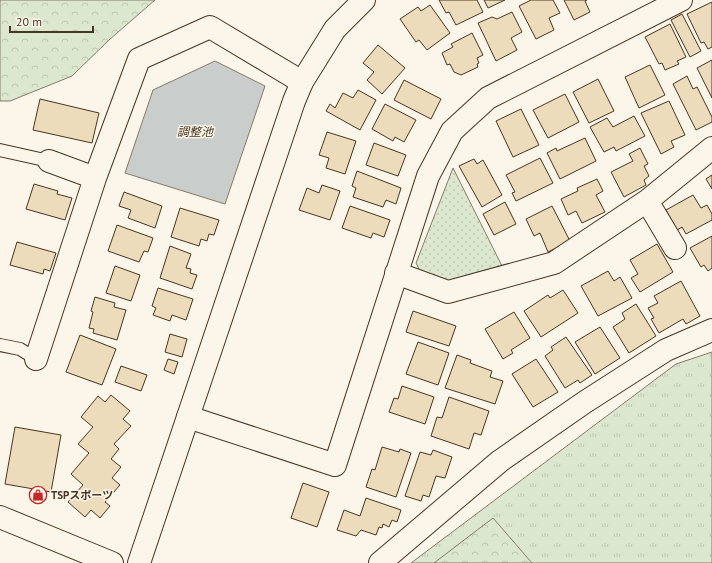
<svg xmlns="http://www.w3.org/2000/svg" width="712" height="563" font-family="'PT Sans','Noto Sans JP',sans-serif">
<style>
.grass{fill:url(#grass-tufts);stroke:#887966}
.forest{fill:url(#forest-crowns);stroke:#887966}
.park{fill:url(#park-dots);stroke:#887966}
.water{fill:#c9cecd;stroke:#887966}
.building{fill:#ecdcbc;stroke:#4a3520}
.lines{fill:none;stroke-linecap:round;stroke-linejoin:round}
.service-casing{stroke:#4a3520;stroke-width:14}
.minor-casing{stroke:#4a3520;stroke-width:24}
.tertiary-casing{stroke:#4a3520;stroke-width:24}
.secondary-casing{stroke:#4a3520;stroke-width:24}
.service{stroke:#fbf6e9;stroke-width:12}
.minor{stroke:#fbf6e9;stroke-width:22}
.tertiary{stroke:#fbf6e9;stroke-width:22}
.secondary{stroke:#fbf6e9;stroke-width:22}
.labels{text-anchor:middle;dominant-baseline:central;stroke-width:3;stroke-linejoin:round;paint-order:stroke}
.poi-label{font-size:11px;font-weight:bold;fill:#4a3520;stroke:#fbf6e9;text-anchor:start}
.water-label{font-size:12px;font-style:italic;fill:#4a3520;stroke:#fbf6e9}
</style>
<defs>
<pattern id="grass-tufts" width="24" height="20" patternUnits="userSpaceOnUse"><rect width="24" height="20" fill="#dce7d0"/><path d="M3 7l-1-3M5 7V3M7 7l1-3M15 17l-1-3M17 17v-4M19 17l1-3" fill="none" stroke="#bec7b2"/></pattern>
<pattern id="forest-crowns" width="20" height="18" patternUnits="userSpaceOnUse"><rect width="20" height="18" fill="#dce7d0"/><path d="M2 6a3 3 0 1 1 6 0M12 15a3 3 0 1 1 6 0" fill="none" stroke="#bec7b2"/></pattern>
<pattern id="park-dots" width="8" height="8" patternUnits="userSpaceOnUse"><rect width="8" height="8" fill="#dce7d0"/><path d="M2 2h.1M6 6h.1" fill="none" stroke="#bec7b2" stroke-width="1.8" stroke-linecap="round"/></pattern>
</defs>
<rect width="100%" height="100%" fill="#fbf6e9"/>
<path class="grass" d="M712 352V563H411L676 364Z"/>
<path class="forest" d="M0 0H155L109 40 72 76 10 101H0Z
M493 518 532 563H434Z"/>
<path class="park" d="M453 168 503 268 450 285 422 275 416 263Z"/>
<path class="water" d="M215 61 265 86 225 204 125 173 153 90Z"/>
<path class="building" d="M439 0H477L483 12 456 25 449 12 446 13Z
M484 0H505L488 8Z
M531 0H553L560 13 549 18 554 30 536 39 519 6Z
M564 0H587L585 1 590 12 574 20Z
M712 2V47L708 49 704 42 701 43 687 14Z
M430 5 450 33 427 50 419 40 416 42 400 19 418 7 421 11Z
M512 12 522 32 511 38 517 50 496 61 478 23 492 17 497 19Z
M682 14 701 51 690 57 671 20Z
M670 24 686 57 677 61 679 64 665 70 662 63 659 64 645 37Z
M472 33 483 55 477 58 479 63 477 64 478 67 461 75 454 72 450 64 447 65 442 53 453 47 451 44Z
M378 45 405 68 382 94 367 80 374 72 363 63Z
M712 60V98L697 68Z
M650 65 665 95 639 108 625 77Z
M687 76 693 89 697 87 712 117V122L696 130 673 84Z
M598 79 614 111 589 123 573 92Z
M404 80 441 99 431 119 394 100Z
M358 90 376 100 360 130 326 111 330 104 335 108 343 93 353 98Z
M565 94 579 122 548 138 533 110Z
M40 99 99 113 92 143 33 130Z
M669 101 685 135 671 141 674 147 661 154 641 113Z
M385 104 416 120 404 142 395 137 393 141 372 129Z
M521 109 539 145 513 157 496 121Z
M634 116 645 136 616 151 614 147 604 152 590 127 607 118 613 127Z
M327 132 356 141 345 174 326 168 329 158 319 155Z
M585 138 596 161 560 179 547 153 556 148 557 151Z
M374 143 406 155 398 176 366 165Z
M640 148 648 164 644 166 649 176 644 180 646 185 624 197 611 172 633 161 629 154Z
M540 158 553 183 516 201 512 193 515 192 506 175Z
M474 159 477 164 483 160 502 195 482 207 459 166Z
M357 171 401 188 396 204 386 200 383 207 353 197 356 188 352 186Z
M712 175V189L706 179Z
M597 179 603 191 596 195 605 212 582 223 576 211 568 215 561 199 578 191 577 188Z
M34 184 58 191 57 194 72 198 65 220 26 209Z
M322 185 340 191 330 220 299 210 307 188 319 193Z
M124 192 162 206 155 228 128 218 131 210 119 206Z
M693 195 701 208 707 205 712 214V220L686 234 682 227 677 230 666 210Z
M505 202 516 224 494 235 483 214Z
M350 206 390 220 384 237 373 233 371 238 342 228Z
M552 206 570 241 548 252 540 233 534 236 526 219Z
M180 208 219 220 214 235 209 234 207 241 201 239 199 246 171 237Z
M117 225 153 238 148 252 144 251 139 262 108 251Z
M712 236V268L708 271 704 265 701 267 690 248Z
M17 242 56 253 50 271 44 269 43 274 10 265Z
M657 244 673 272 640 292 631 278 638 274 630 260Z
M170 246 191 254 186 268 191 269 190 273 197 275 192 289 160 278Z
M115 266 140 275 131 301 106 293Z
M608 271 614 281 620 277 632 298 598 316 581 286Z
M681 281 700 316 686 324 683 319 659 333 651 319 654 318 648 308 658 303 654 296Z
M158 288 193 299 186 320 172 315 170 321 153 315 156 308 152 306Z
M563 290 578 313 541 337 524 311 548 295 550 298Z
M95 297 115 303 114 307 126 310 117 340 93 333 94 329 89 328 93 312 91 311Z
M636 304 656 336 629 353 613 327 625 319 622 313Z
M413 311 456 326 449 346 406 332Z
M514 312 530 338 511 350 513 353 503 359 485 329Z
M600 327 620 358 595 374 575 342Z
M170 334 187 339 182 357 165 352Z
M80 335 116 349 102 385 66 372Z
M566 337 592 375 580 383 578 380 565 388 545 356 553 350 551 347Z
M418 342 449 353 438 385 406 374Z
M457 355 471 360 470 363 492 371 490 377 503 381 495 404 445 388Z
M168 359 178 362 174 374 164 370Z
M536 359 558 392 533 407 512 374Z
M121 366 147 375 141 391 115 382Z
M402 386 434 397 425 424 389 412 394 398 398 399Z
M111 395 130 411 123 419 131 426 114 444 119 449 111 459 121 467 112 478 120 485 105 502 110 506 100 518 91 510 85 517 68 502 83 485 71 474 89 453 78 444 93 427 81 417 98 396 105 402Z
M449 397 489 411 481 435 474 433 469 449 431 436 437 417 442 418Z
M15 427 61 435 51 492 5 484Z
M382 447 399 452 400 449 411 453 396 497 366 487 372 469 375 470Z
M433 450 452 457 445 478 436 476 429 497 423 495 421 501 405 496 420 452 431 455Z
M303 483 329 492 317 527 291 518Z
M366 498 401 510 397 522 392 520 389 527 383 524 382 528 379 527 376 535 361 530 356 536 337 530 344 510 360 516Z"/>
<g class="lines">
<defs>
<path id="service" d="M0 150 49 161
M0 345 20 349 36 359"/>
<path id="minor" d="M49 161 95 178
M647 201 675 248
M396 273 448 292 554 263 647 201 712 148
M36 359 95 178 139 59 210 27 302 82
M188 417 335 465 428 176 452 131 488 98 681 0
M380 563 500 461 585 402 666 350 712 330"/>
<path id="tertiary" d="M139 563 294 101 302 82 335 29 364 0"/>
<path id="secondary" d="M0 517 112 563"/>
</defs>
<use href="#service" class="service-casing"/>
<use href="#minor" class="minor-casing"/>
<use href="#tertiary" class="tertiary-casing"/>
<use href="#secondary" class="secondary-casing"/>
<use href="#service" class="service"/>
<use href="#minor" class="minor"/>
<use href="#tertiary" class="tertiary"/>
<use href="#secondary" class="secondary"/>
</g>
<defs>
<symbol id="shop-ring" viewBox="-11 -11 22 22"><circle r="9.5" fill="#fbf6e9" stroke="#c62828" stroke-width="1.5"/><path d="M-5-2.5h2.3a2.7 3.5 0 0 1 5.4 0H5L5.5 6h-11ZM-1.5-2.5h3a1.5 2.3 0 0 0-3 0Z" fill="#c62828"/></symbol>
</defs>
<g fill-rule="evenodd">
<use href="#shop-ring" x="28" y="485" width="20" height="20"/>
</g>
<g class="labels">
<g class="poi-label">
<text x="51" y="495">TSPスポーツ</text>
</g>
<g class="water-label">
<text x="195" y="131">調整池</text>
</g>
</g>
<path d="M10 26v6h83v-6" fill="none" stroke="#4a3520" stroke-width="2"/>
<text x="16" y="26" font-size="12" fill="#4a3520" stroke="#fbf6e9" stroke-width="3" paint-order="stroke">20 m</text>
</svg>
